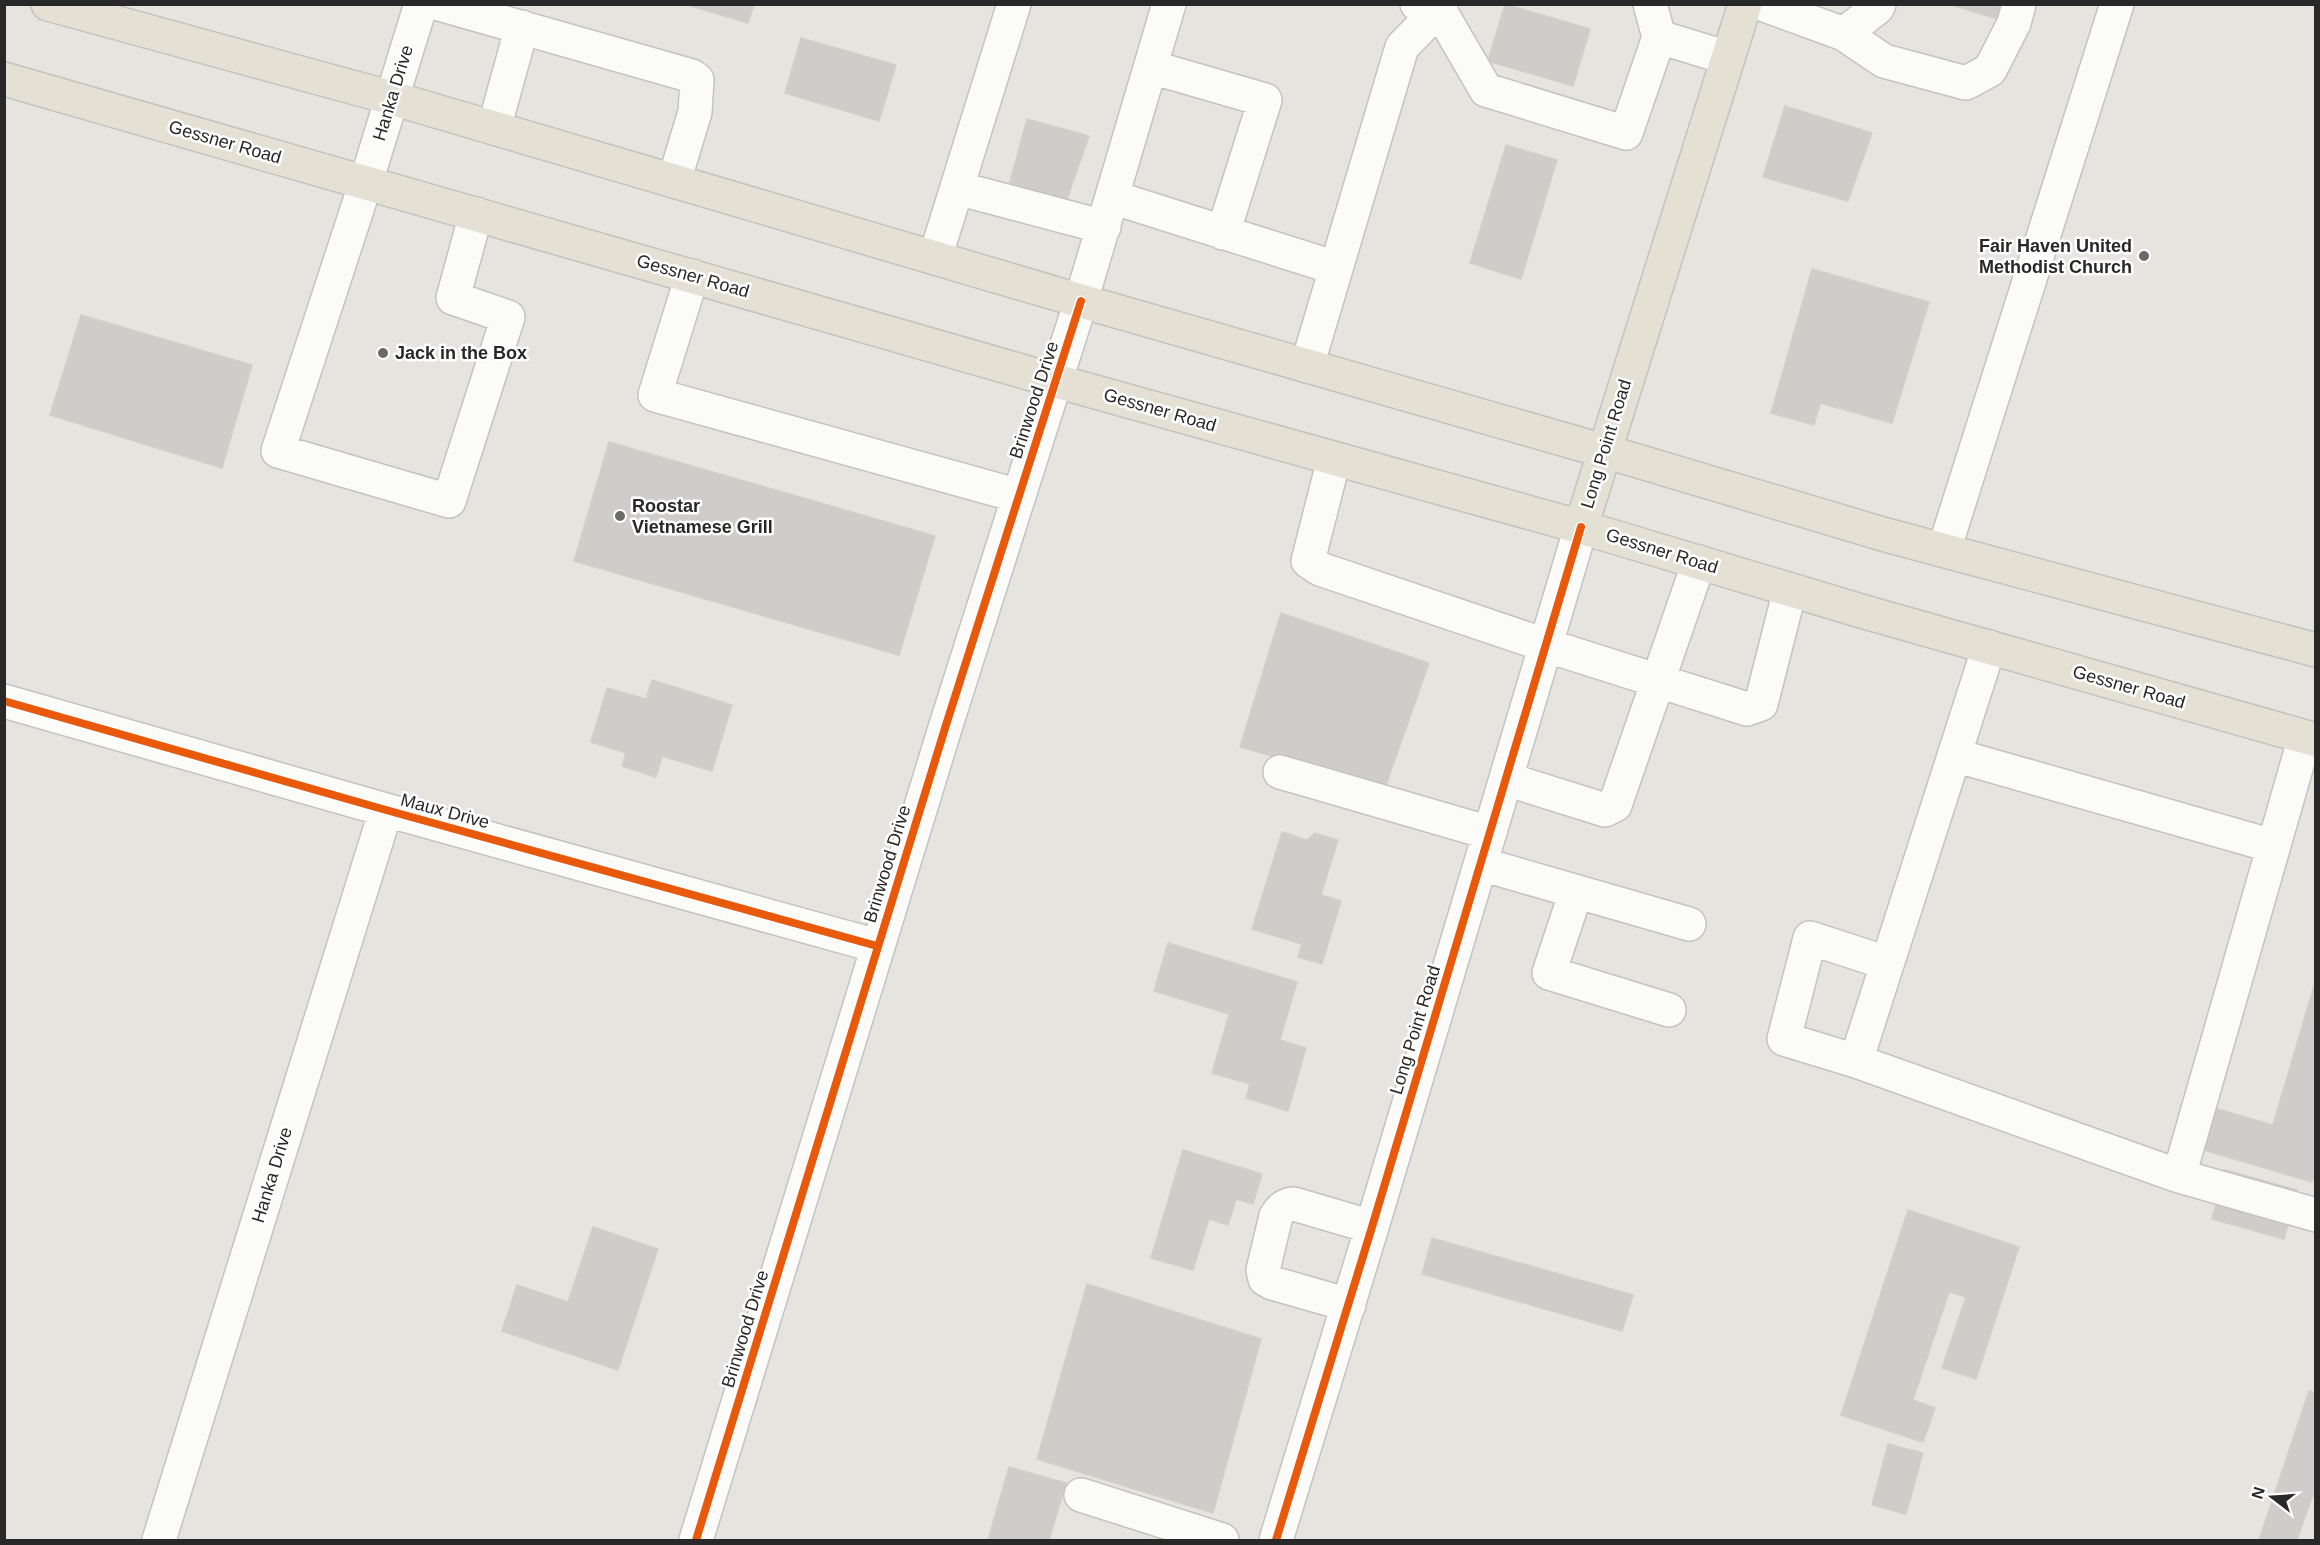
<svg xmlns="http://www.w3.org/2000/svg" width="2320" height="1545" font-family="Arial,sans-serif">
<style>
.building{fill:#cfcdc9;stroke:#d1cfca;stroke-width:1.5}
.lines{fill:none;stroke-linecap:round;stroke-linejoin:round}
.minor-casing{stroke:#c4c3c3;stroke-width:36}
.major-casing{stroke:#c3c2c0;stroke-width:36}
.minor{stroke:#fbfbfa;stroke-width:33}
.major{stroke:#e4e1d4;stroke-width:33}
.cycleway-casing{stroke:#fff;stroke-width:11}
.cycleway{stroke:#e8590c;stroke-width:8}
.poi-dot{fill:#6a6a68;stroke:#fff;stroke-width:2}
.labels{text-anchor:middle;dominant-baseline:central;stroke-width:5;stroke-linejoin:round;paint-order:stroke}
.street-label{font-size:18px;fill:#282828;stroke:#fff}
.poi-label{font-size:18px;font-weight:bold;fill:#282828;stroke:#fff;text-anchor:start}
</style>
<rect width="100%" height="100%" fill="#e6e4de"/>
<path class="building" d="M684 4H754L748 23Z
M1505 4 1590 29 1573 86 1488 61Z
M1948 4H2003L1998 19Z
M801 38 896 65 879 121 785 93Z
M1785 106 1872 133 1848 201 1763 177Z
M1027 119 1089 136 1066 202 1009 186Z
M1506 145 1557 160 1521 279 1470 263Z
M1812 269 1929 302 1892 423 1820 403 1814 425 1771 413Z
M81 315 252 365 222 468 50 415Z
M609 442 935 536 899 655 574 561Z
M1281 613 1429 663 1385 788 1240 747Z
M652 680 732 705 712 771 662 756 656 777 622 766 626 753 591 742 607 688 646 699Z
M1282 832 1307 840 1315 833 1338 840 1321 895 1341 901 1322 964 1298 957 1302 944 1252 929Z
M1168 943 1297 982 1280 1040 1306 1048 1288 1111 1246 1098 1250 1084 1212 1073 1229 1014 1154 991Z
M2316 979V1170L2312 1182 2204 1150 2217 1109 2273 1125Z
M1183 1150 1262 1174 1253 1204 1236 1199 1228 1225 1209 1219 1193 1270 1151 1258Z
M2225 1170 2297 1190 2284 1239 2212 1219Z
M1908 1210 2019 1247 1976 1379 1942 1368 1966 1297 1949 1292 1913 1400 1935 1408 1923 1442 1841 1415Z
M593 1227 658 1249 618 1370 502 1331 517 1285 568 1302Z
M1432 1238 1633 1295 1622 1331 1422 1274Z
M1087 1284 1261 1339 1213 1513 1037 1459Z
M2309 1391 2316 1393V1486L2297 1540H2259Z
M1888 1444 1923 1453 1906 1514 1872 1505Z
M1009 1467 1066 1483 1049 1540H988Z"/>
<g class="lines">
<defs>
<path id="minor" d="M421 4 366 182 278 451 449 501 508 317 453 298 476 214
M439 4 692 76 697 80 695 112 674 181
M1417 4 1439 9 1486 90 1626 133 1659 37 1650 4
M1762 4 1844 34 1877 8 1879 4
M1844 34 1884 61 1966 83 1990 70 2014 23 2019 4
M1659 37 1728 58
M1151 67 1265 100 1223 233
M494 128 522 27
M957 188 1104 227
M1112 197 1336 268
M935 258 1014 4
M692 276 655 395 1019 496
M1307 366 1402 47 1439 9 1441 4
M1334 459 1308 561 1320 569 1545 645 1747 709 1761 704 1790 590
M1944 550 2117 4
M4 701 386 810 877 946
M1954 755 2273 846
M1280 772 1490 833
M1506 779 1605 810 1615 805 1699 562
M1481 864 1689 924
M1576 892 1549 973 1669 1010
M1887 963 1810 938 1784 1039 1856 1061 2179 1176 2316 1215
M1856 1061 1989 647
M2179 1176 2305 737
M1349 1305 1272 1283 1265 1279 1263 1270 1276 1216C1281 1208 1285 1205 1294 1204L1372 1227
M1081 1495 1222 1540
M159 1540 386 810
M696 1540 946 725 1081 301 1169 4
M1276 1540 1372 1227 1581 527"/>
<path id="major" d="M48 4 392 98 1081 301 1604 451 1886 535 2316 650
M4 79 1056 381 1581 527 1861 611 2316 740
M1581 527 1745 4"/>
</defs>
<use href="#minor" class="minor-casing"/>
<use href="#major" class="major-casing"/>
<use href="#minor" class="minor"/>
<use href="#major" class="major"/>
<defs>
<path id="cycleway" d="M4 701 386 810 877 946
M696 1540 946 725 1081 301
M1276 1540 1372 1227 1581 527"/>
</defs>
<use href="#cycleway" class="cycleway-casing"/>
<use href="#cycleway" class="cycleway"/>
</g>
<g class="poi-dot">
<circle cx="2144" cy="256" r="6"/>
<circle cx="383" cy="353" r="6"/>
<circle cx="620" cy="516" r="6"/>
</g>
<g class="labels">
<g class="street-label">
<text transform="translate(393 93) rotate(-73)">Hanka Drive</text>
<text transform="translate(225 142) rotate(16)">Gessner Road</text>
<text transform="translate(693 276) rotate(16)">Gessner Road</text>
<text transform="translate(1034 400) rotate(-72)">Brinwood Drive</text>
<text transform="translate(1160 410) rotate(16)">Gessner Road</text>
<text transform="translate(1606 444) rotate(-73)">Long Point Road</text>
<text transform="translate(1662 551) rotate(17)">Gessner Road</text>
<text transform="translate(2129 687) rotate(16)">Gessner Road</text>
<text transform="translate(445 811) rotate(15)">Maux Drive</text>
<text transform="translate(887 864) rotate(-73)">Brinwood Drive</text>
<text transform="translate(1415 1030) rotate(-73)">Long Point Road</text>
<text transform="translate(272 1175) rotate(-73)">Hanka Drive</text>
<text transform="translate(745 1329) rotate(-73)">Brinwood Drive</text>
</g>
<g class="poi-label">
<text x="2132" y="246" text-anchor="end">Fair Haven United<tspan x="2132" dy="21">Methodist Church</tspan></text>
<text x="395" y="353">Jack in the Box</text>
<text x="632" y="506">Roostar<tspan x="632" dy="21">Vietnamese Grill</tspan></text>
</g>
</g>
<rect width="2320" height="1545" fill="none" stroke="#282828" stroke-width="12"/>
<g transform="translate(2272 1497) rotate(287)" stroke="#ffffff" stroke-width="4.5" paint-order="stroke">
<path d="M0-4.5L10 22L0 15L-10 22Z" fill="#282828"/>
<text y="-9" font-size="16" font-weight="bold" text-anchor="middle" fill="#282828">N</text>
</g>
</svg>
